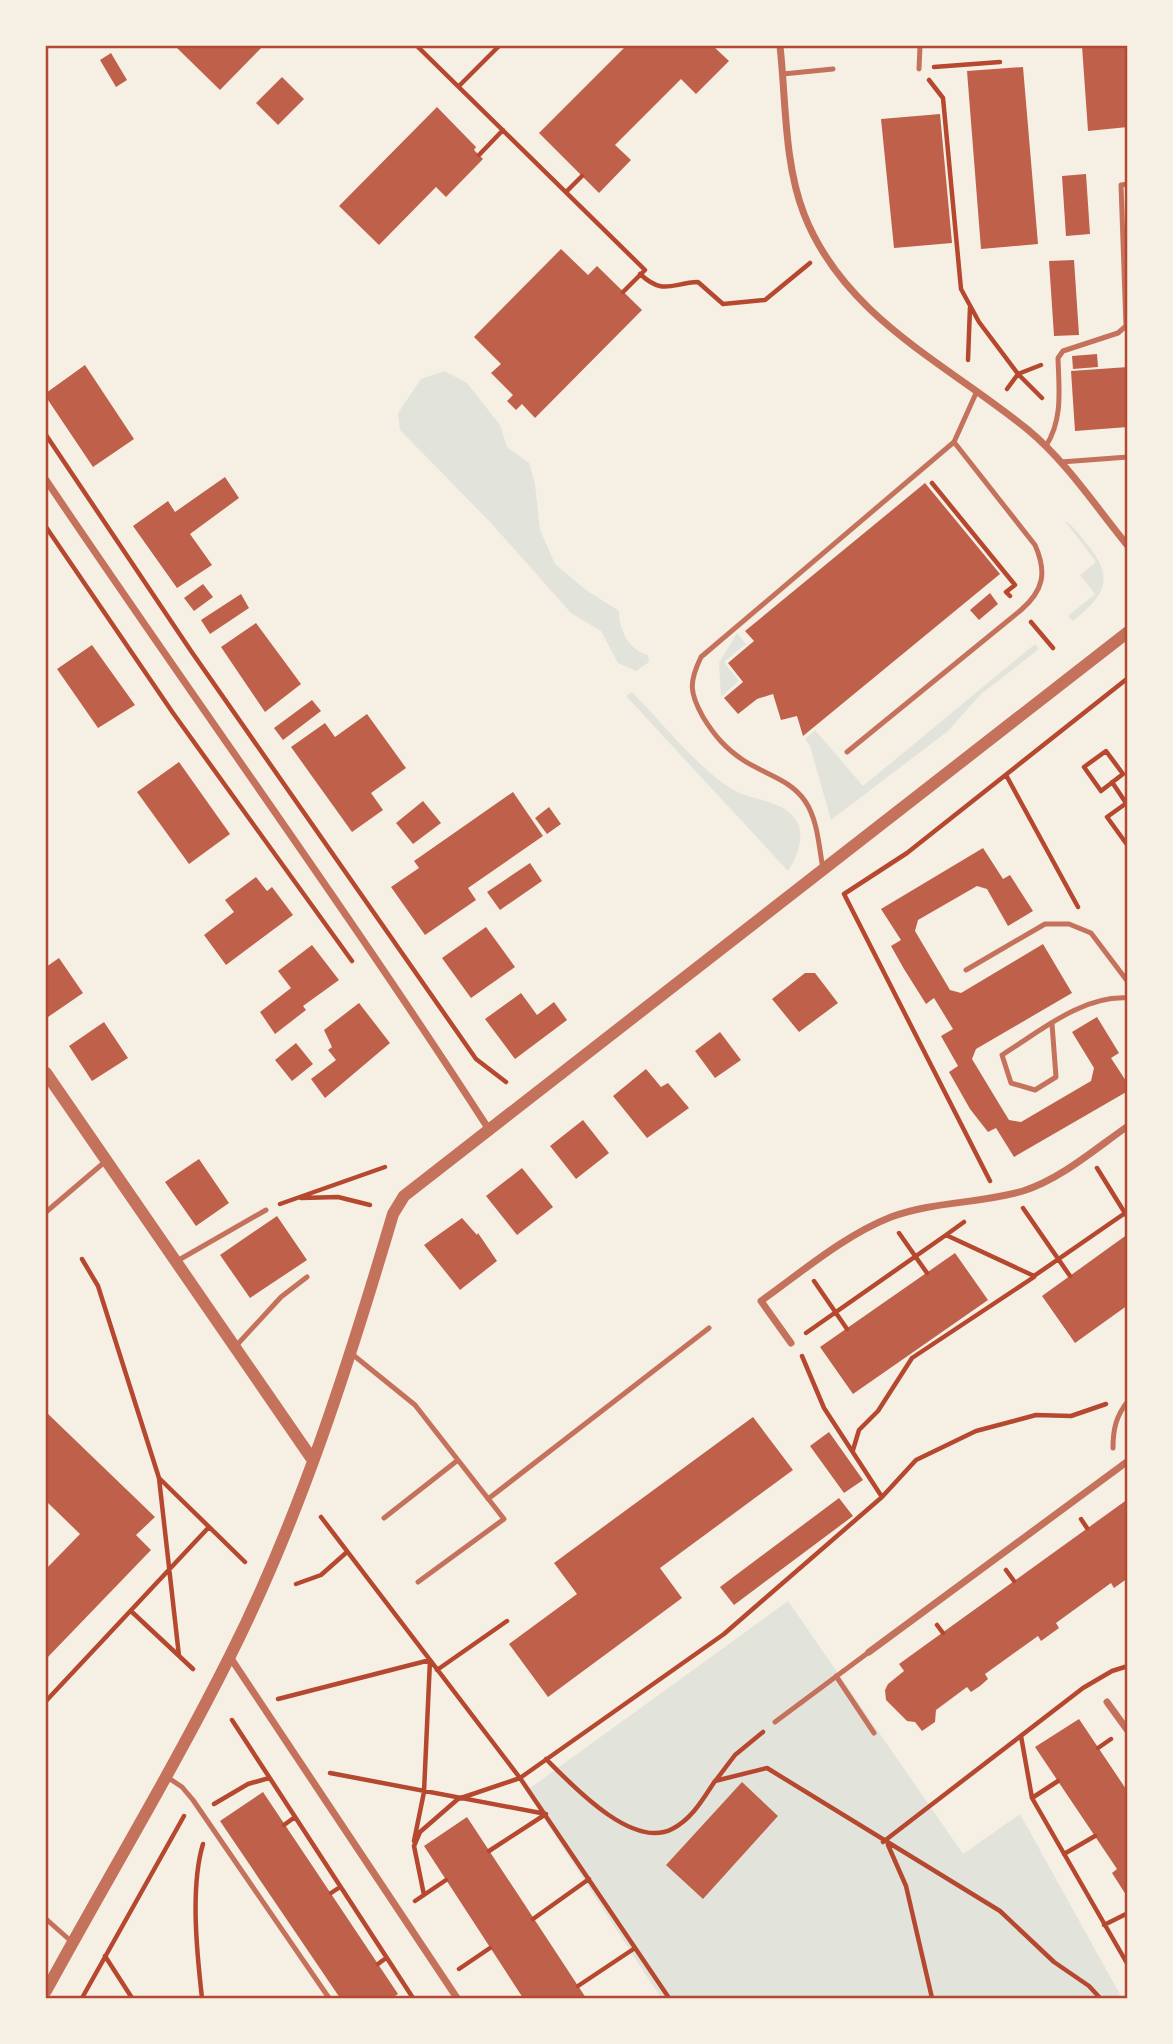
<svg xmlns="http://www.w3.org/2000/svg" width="1173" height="2044" font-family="'PT Sans Narrow',sans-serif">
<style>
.green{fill:#e2e4dc}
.building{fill:#bf614a}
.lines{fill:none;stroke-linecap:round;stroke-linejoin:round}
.path{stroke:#b5482f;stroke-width:4.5}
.service{stroke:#c5725c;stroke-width:5}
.minor{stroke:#c5725c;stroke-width:7}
.tertiary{stroke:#c5725c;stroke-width:12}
.neatline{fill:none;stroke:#b5482f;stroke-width:2.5}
</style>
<rect width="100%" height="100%" fill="#f6efe4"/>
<path class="green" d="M444 371 467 383 500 425 507 447 529 463 535 484 540 530 555 564 586 590 619 611C619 630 629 650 648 655L649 662 636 671 618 663 601 631 571 613 490 522 400 430 398 413 421 379Z
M1065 521C1073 525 1081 537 1087 544 1116 579 1104 596 1073 621L1068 616 1095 594 1080 575 1096 562Z
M737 633 746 644 724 662 739 681 721 697 719 663Z
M1035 644 1039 649 980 695 948 731 831 820 810 746 805 739 815 730 863 786Z
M632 692C660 720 700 771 734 790 753 801 783 800 796 820 806 836 797 857 788 871L626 696Z
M788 1601 963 1854 1020 1814 1122 1998H661L526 1791Z"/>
<path class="building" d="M179 46H263L220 90 177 48Z
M626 46H713L729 61 696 94 681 79 615 145 631 160 599 193 539 133Z
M1082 46H1128V127L1088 131Z
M111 53 127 80 116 87 100 60Z
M1023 67 1038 244 981 249 967 71Z
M282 77 304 99 278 125 256 103Z
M437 107 476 147 474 150 483 159 446 197 436 187 379 245 339 206Z
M940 114 952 243 894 248 881 119Z
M1086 174 1090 234 1066 236 1062 176Z
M561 249 588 275 597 266 642 310 535 418 522 404 516 410 507 401 513 395 491 373 501 364 474 337Z
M1074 260 1079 335 1054 336 1049 261Z
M1097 354 1098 367 1073 369 1072 356Z
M85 365 134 439 93 467 46 397V393Z
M1128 367V427L1075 431 1071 371Z
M225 477 239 498 190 534 212 565 177 588 133 526 168 501 175 512Z
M925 483 1000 574 803 736 797 716 781 720 773 694 757 699 738 714 724 698 743 682 728 663 754 641 745 631Z
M203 584 213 597 194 611 184 598Z
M990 593 998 604 979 620 970 610Z
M241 594 249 608 210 634 201 620Z
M256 623 301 684 265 712 221 647Z
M92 645 135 705 98 728 57 669Z
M312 700 321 711 283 740 274 728Z
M367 714 406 768 371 793 383 810 352 832 291 747 325 723 335 737Z
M179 762 230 834 189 864 137 792Z
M513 792 543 836 468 888 476 900 425 935 391 887 419 868 414 861Z
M423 801 441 823 413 844 396 823Z
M549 807 561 824 547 834 535 818Z
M983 848 1003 879 1010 875 1033 911 1008 926 987 889 977 886 918 920 915 931 950 990 961 993 1043 944 1072 993 976 1049 972 1059 1001 1107 1009 1120 1021 1122 1091 1081 1094 1068 1072 1032 1097 1017 1119 1053 1111 1058 1128 1084V1091L1014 1157 996 1128 988 1132 970 1109 949 1072 958 1066 941 1036 953 1029 934 998 926 1004 904 969 891 946 901 940 881 909Z
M530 863 542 881 500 910 487 892Z
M256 877 267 891 272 887 293 915 226 965 204 935 234 912 225 900Z
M486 927 515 967 471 998 442 958Z
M312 945 339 980 303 1006 306 1010 275 1034 260 1012 291 988 278 971Z
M59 958 83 993 48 1017 46 967Z
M805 973H815L838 1003 799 1032 772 999Z
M521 993 537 1015 554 1002 567 1020 515 1059 485 1019Z
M359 1003 390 1043 325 1098 311 1079 336 1060 328 1050 332 1047 324 1030Z
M104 1022 128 1058 92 1081 69 1046Z
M720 1032 741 1060 715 1078 695 1051Z
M296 1043 313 1064 292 1081 275 1060Z
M646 1069 661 1087 668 1083 689 1108 647 1138 613 1096Z
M583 1120 609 1153 576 1179 550 1146Z
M199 1159 229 1203 196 1226 165 1182Z
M522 1168 553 1207 517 1235 486 1196Z
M277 1216 307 1260 250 1298 220 1255Z
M462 1218 477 1235 478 1233 497 1261 460 1290 424 1245Z
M1128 1234V1305L1075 1343 1042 1296Z
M955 1253 988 1300 853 1394 820 1347Z
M46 1412 155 1517 136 1535 151 1550 46 1659V1569L80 1534 46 1501Z
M753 1417 793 1470 660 1568 682 1598 548 1697 509 1644 577 1594 554 1563Z
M829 1432 863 1480 844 1493 810 1446Z
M839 1498 853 1516 734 1605 720 1587Z
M1128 1499V1578L1114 1588 1111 1583 1056 1623 1059 1628 1041 1641 1038 1636 985 1674 988 1679 980 1686 971 1692 967 1687 936 1710 935 1722 922 1731 915 1722 907 1721 886 1700 885 1690 888 1684 904 1671 899 1664Z
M1079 1719 1128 1792V1898L1112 1873 1117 1869 1035 1747Z
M742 1782 778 1816 703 1899 666 1865Z
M263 1792 398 1994 392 1998H340L220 1821Z
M467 1817 586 1998H523L424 1846Z"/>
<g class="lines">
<path class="path" d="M417 46 645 270 623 292
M934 67 1000 62
M929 80 943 98 961 289 979 322 1018 374 1007 389
M459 86 499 46
M479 155 503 130
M566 192 582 176
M640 274C664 296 671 283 698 282L723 304 765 300 810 263
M968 360 970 307
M1041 365 1018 374 1042 398
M46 435 191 651 476 1059 506 1082
M932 483 1015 585 1006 592 1010 596
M46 527 173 713 352 961
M1031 622 1053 648
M1106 751 1123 774 1101 791 1084 767Z
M1006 775 1078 907
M1112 782 1126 803
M1128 802 1107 817 1128 846
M1097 1168 1128 1218
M990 1181 844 894 907 853 1128 678
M301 1198 338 1197 370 1205
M280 1204 385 1167
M1023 1208 1070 1276
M899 1233 927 1273
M946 1235 964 1222
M82 1259 98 1286 159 1478 179 1656
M814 1281 847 1329
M806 1333 946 1235 1034 1276 1128 1211
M853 1450 859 1430 878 1411 912 1358 1034 1277
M159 1478 245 1562
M882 1497 916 1460 976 1431 1036 1415 1071 1416 1106 1404
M321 1517 520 1778 669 1998
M1081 1519 1087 1528
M1006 1570 1014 1581
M296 1584 321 1575 347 1552
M132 1612 193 1669
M937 1625 943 1633
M437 1670 507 1621
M278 1699 430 1660 424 1792 414 1841
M46 1701 209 1527
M232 1720 413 1998
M1021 1736 1032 1798 1128 1965
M1098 1748 1111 1739
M546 1759C571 1784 632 1850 672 1829 692 1819 703 1799 715 1781L767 1768 1000 1911 1054 1962 1089 1986 1100 1998
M330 1773 546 1814 489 1851
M716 1780 735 1755 763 1732
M1032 1798 1058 1781
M214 1804 248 1784 269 1778
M284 1825 295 1817
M883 1842 1083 1688 1112 1671 1128 1666
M888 1845 906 1886 932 1998
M1064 1854 1095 1836
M331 1893 340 1887
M424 1895 414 1846 420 1832 458 1799 520 1778 724 1634 882 1497 824 1408 802 1356
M415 1901 446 1880
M533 1919 589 1879
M1104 1925 1128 1913
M105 1956 132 1998
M378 1964 386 1958
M459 1969 490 1948
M578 1986 635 1948
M82 1998 184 1816
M202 1998C197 1954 190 1887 203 1844"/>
<path class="service" d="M919 69 920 46
M783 74 833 69
M1046 446C1063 419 1059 390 1058 358L1063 351 1118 333 1126 326 1121 185 1128 184
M1061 462 1128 457
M847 752 1021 610C1044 590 1047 572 1035 545L954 442 977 391
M823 869C819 848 818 820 805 801 790 779 764 774 743 760 725 748 714 735 703 717 689 692 689 682 701 657L954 442
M966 970 1045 924H1069L1091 933 1128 982
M1052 1024 1056 1077 1035 1090 1011 1083 1002 1055C1039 1032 1082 995 1128 998
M46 1212 107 1160
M177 1261 266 1210
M235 1347 281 1297 307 1277
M352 1354 415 1405 504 1519 418 1582
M1113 1448C1113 1429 1116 1416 1128 1401
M488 1499 709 1328
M384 1518 458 1460
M836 1676 874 1733
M775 1722 869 1652
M167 1777 182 1787 193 1800 329 1998
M46 1919 72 1942"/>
<path class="minor" d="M780 46C786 100 784 163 804 214 844 317 946 363 1027 429 1066 461 1096 507 1128 546
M46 480C192 697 346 908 488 1128
M791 1343 761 1301C802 1272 843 1236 891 1217 934 1201 979 1204 1023 1191 1061 1179 1095 1149 1128 1126
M869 1652 1128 1461
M230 1657 457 1998
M1107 1702 1128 1731"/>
<path class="tertiary" d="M46 1073 312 1459
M46 1991C107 1879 173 1770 230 1656 300 1517 349 1363 393 1214L404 1196 1128 632"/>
</g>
<rect width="1173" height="2044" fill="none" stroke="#f6efe4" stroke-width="94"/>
<rect x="47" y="47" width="1079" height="1950" class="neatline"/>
</svg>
